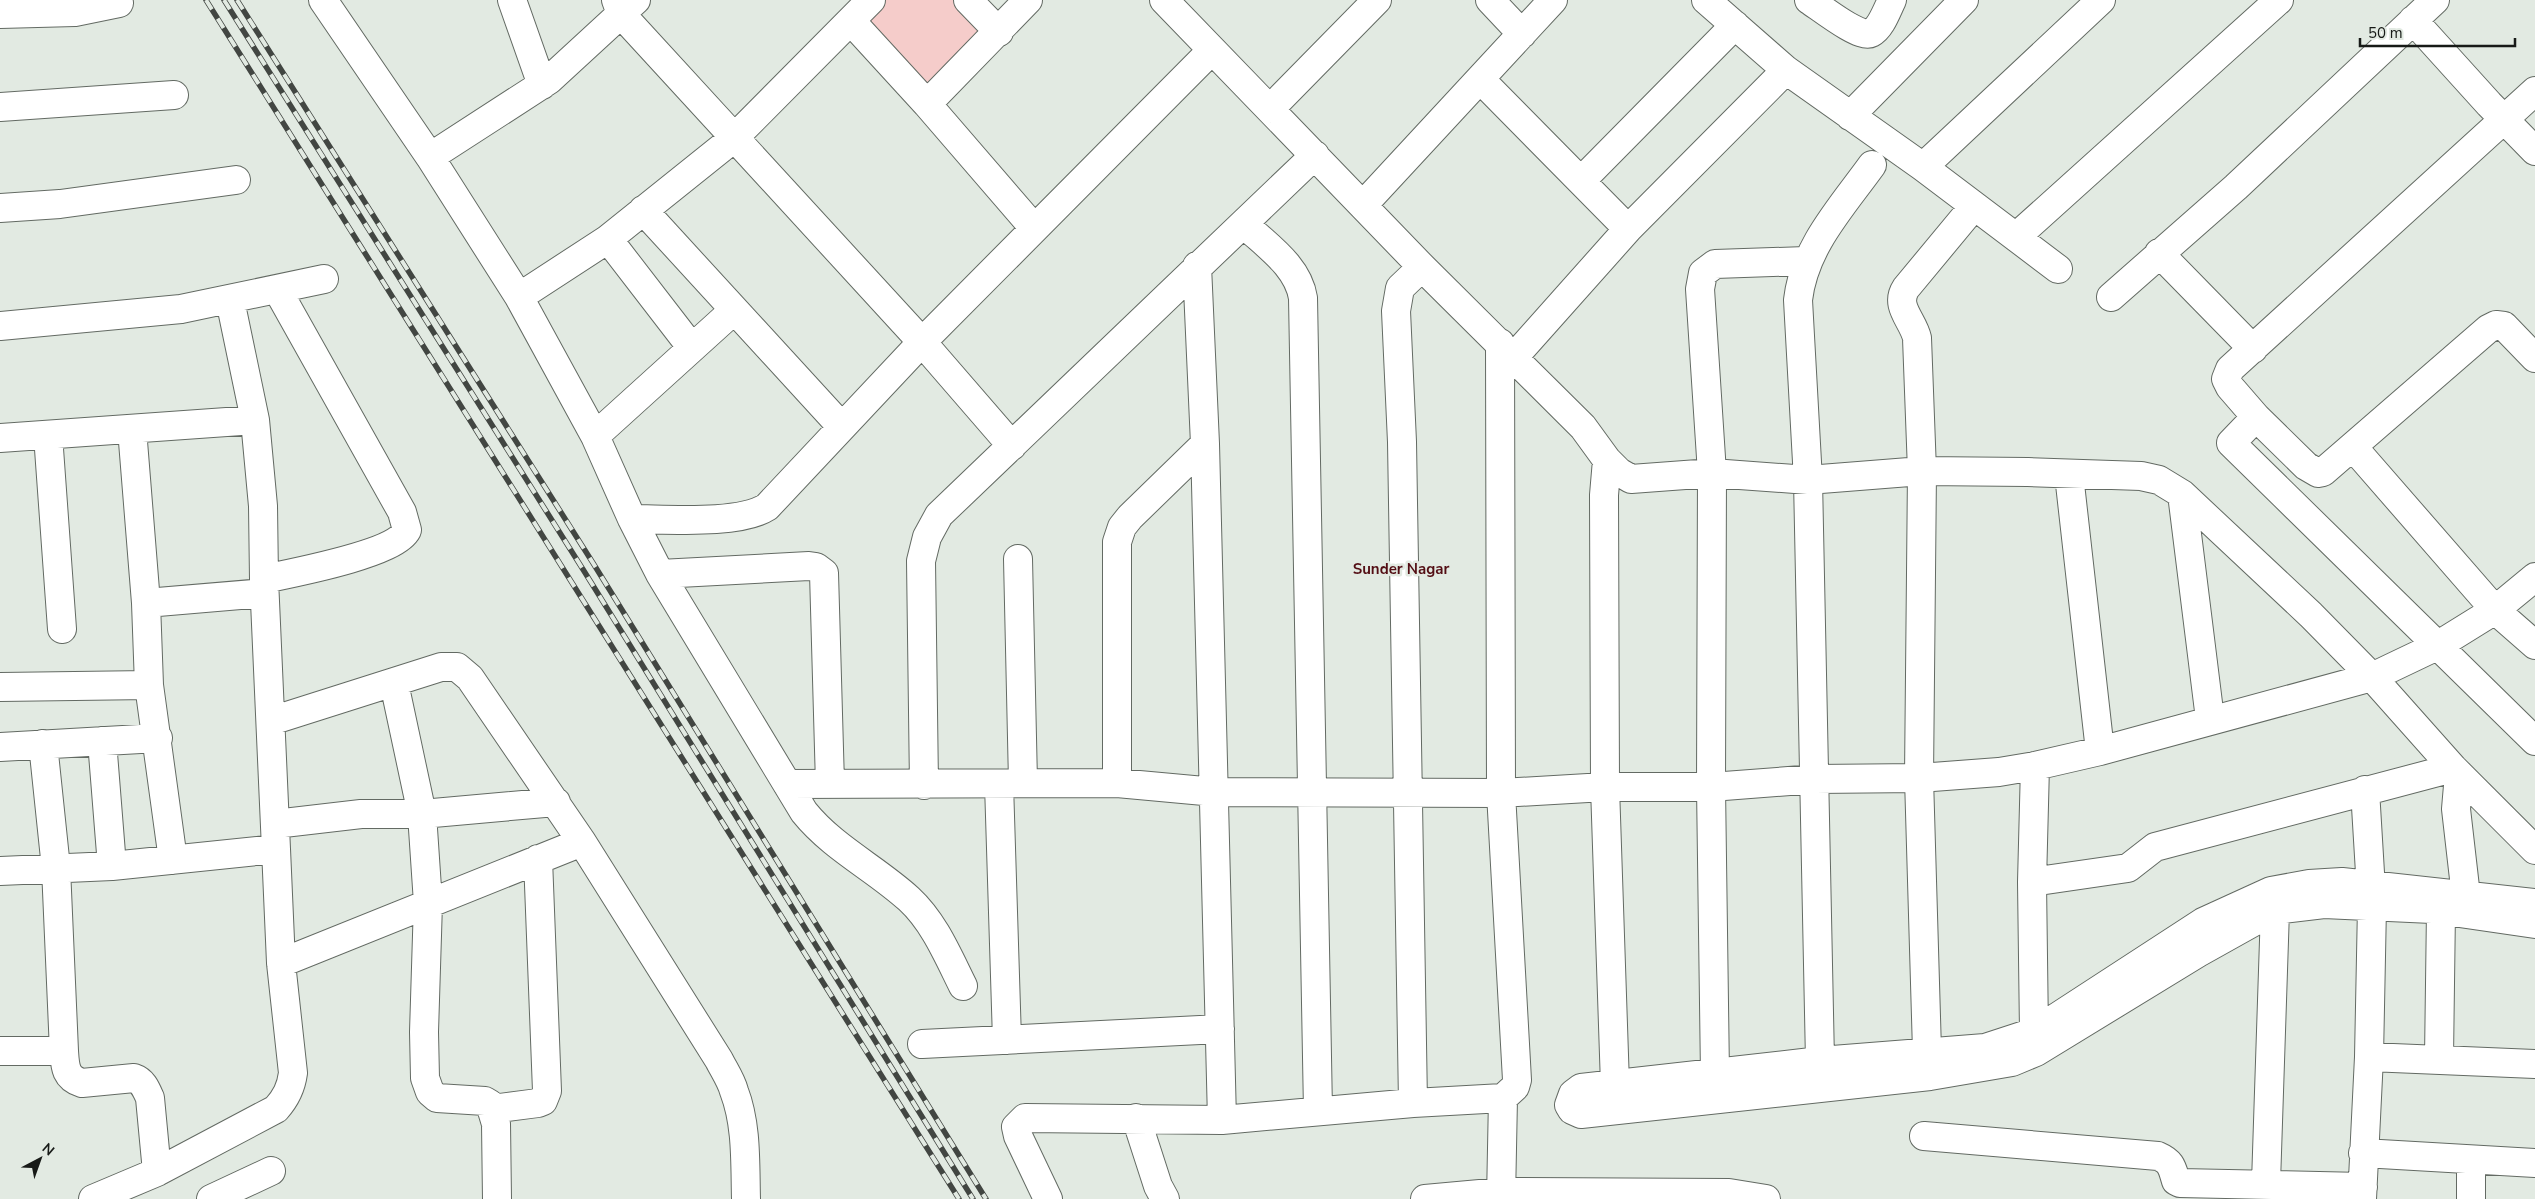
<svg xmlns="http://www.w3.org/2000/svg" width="2535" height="1199" font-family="'Nunito Sans',sans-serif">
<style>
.green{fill:#f5ccca}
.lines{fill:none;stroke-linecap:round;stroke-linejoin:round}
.minor-casing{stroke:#636a63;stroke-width:30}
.minor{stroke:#fff;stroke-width:28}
.rail-casing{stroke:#424642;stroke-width:5.5}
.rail{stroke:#e2eae2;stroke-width:4;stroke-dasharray:11;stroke-linecap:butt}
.labels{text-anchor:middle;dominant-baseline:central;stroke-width:5;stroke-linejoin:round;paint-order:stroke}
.neighbourhood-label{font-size:15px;font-weight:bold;fill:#530e14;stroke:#e2eae2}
</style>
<rect width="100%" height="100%" fill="#e2eae2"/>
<path class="green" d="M883 0H961L992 33 930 95 861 21Z"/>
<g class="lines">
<defs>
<path id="minor" d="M323 0 430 157 519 297 595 436 632 519 660 574 804 812C833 848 875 868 909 899 934 922 948 956 963 986
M512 0 542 85
M616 0 621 14 922 342 1012 446
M968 0 999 32
M1164 0 1422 267 1583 427 1607 460 1619 472 1631 479 1712 473 1808 480 1922 471 2028 472 2141 476 2159 480 2182 494 2311 615 2372 677 2453 768 2535 850
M1490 0 1522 34
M1706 0 1786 70 1923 167 2058 269
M1809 0C1820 7 1860 39 1871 33 1881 28 1887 10 1892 0
M0 14 75 12 119 3
M2413 20 2489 104 2535 151
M851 21 927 104 1034 228
M1480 79 1628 229
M2535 91 2230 369 2226 379 2230 387 2256 417 2231 443 2535 741
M927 104 1028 0
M0 107 174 95
M1270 109 1377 0
M1850 116 1964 0
M430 157 549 80 636 0
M1923 167 2101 0
M1581 181 1735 25
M1364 204 1553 0
M0 208 60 204 236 180
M643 210 841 426
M1245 225C1267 246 1298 266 1303 298L1318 1111
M2016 237 2279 0
M608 239 692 348
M2159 253 2253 349
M1197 266 1205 444 1222 1120
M519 297 608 239 734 138 871 0
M2111 297 2236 187 2435 0
M230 300 255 420 263 506 264 579 276 849
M0 326 181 309 324 279
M1514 357 1628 229 1786 70
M2256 417 2306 466 2318 473 2323 472 2488 329 2496 325 2504 326 2535 358
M132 429 146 603
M48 435 62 629
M595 436 733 311
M0 438 255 420
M2353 447 2495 610 2535 577
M1607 460 1604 495 1605 787 1615 1085
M2069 475 2100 751
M2182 494 2210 719
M632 519C667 519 739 525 767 507L922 342 1212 50
M1018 559 1023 782
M660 574 809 566 816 567 824 573 830 784
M264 579C292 573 395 554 407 530L402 512 277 289
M394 683 422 814 428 903 424 1032 425 1078 430 1092 437 1098 485 1101 490 1104 496 1124 497 1199
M0 687 149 685
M271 721 441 667H457L470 678 582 842 719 1060C724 1070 731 1080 734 1091 747 1125 745 1163 746 1199
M102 741 112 866
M43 744 56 868 64 1051
M0 747 158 738
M2459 774 2456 809 2466 896
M1117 783V542L1122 527 1130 517 1205 444
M787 784 1117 783 1215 792 1501 793 1605 787H1711L1815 779 1919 778 1999 772 2035 766 2100 751 2372 677 2437 646 2495 610 2535 645
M999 784 1007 1040
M924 785 921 561 927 537 939 515 1315 155
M275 824 361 814H422L556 802
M173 860 149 685 146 603 264 593
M0 871 112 866 276 849 281 963 293 1073C291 1088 286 1098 276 1109L157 1172 93 1199
M2032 882 2128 868 2155 847 2453 768
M2535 903 2342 882 2309 884 2271 891 2203 922 2034 1032 1985 1048 1820 1061 1581 1088 1573 1094 1569 1105 1572 1110 1581 1114 1930 1076 2012 1062 2036 1052 2198 953 2275 910 2324 904 2432 909 2535 924
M281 963 582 842
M2034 1032 2032 882 2035 766
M922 1044 1220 1029
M0 1051H64C65 1066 65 1078 82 1083L134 1078C143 1081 146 1089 150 1098L157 1172
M1927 1051 1919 778 1922 471 1917 338C1913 320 1894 306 1906 288L1974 206
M2369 1057 2535 1064
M2439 1058 2441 910
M1820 1061 1808 480 1798 300C1804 247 1841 208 1872 165
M1715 1075 1711 787 1712 473 1700 289 1703 273 1715 264 1806 261
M1413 1103 1402 442 1396 311 1400 288 1422 267
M492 1109 538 1103 543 1101 547 1091 538 859
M1136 1118 1158 1186 1165 1199
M1924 1136 2158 1156C2172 1162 2172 1168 2176 1181L2180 1183 2363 1187
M2363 1153 2535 1163
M2266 1183 2275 910 2272 895
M211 1199 271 1171
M1048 1199 1018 1136 1016 1127 1025 1118 1222 1120 1413 1103 1503 1098 1515 1087 1517 1080 1501 793 1500 343
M1425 1199 1502 1192 1729 1193 1766 1199
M1501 1199 1503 1098
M2362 1199 2369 1057 2372 906 2365 790
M2471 1199V1160"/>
</defs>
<use href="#minor" class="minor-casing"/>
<use href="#minor" class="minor"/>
<defs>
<path id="rail" d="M206 0 959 1199
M224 0 584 571 973 1199
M237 0 593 563 986 1199"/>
</defs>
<use href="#rail" class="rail-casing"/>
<use href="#rail" class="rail"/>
</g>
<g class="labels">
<g class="neighbourhood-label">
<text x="1401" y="569">Sunder Nagar</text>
</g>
</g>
<g transform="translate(40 1159) rotate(41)" stroke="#e2eae2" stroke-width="4" paint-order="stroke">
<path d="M0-4L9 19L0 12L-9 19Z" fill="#171a17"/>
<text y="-8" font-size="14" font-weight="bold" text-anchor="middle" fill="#171a17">N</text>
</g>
<path d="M2360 38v8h155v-8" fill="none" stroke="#171a17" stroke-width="2.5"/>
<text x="2368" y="38" font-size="15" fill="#171a17" stroke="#e2eae2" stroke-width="4" paint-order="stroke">50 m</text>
</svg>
